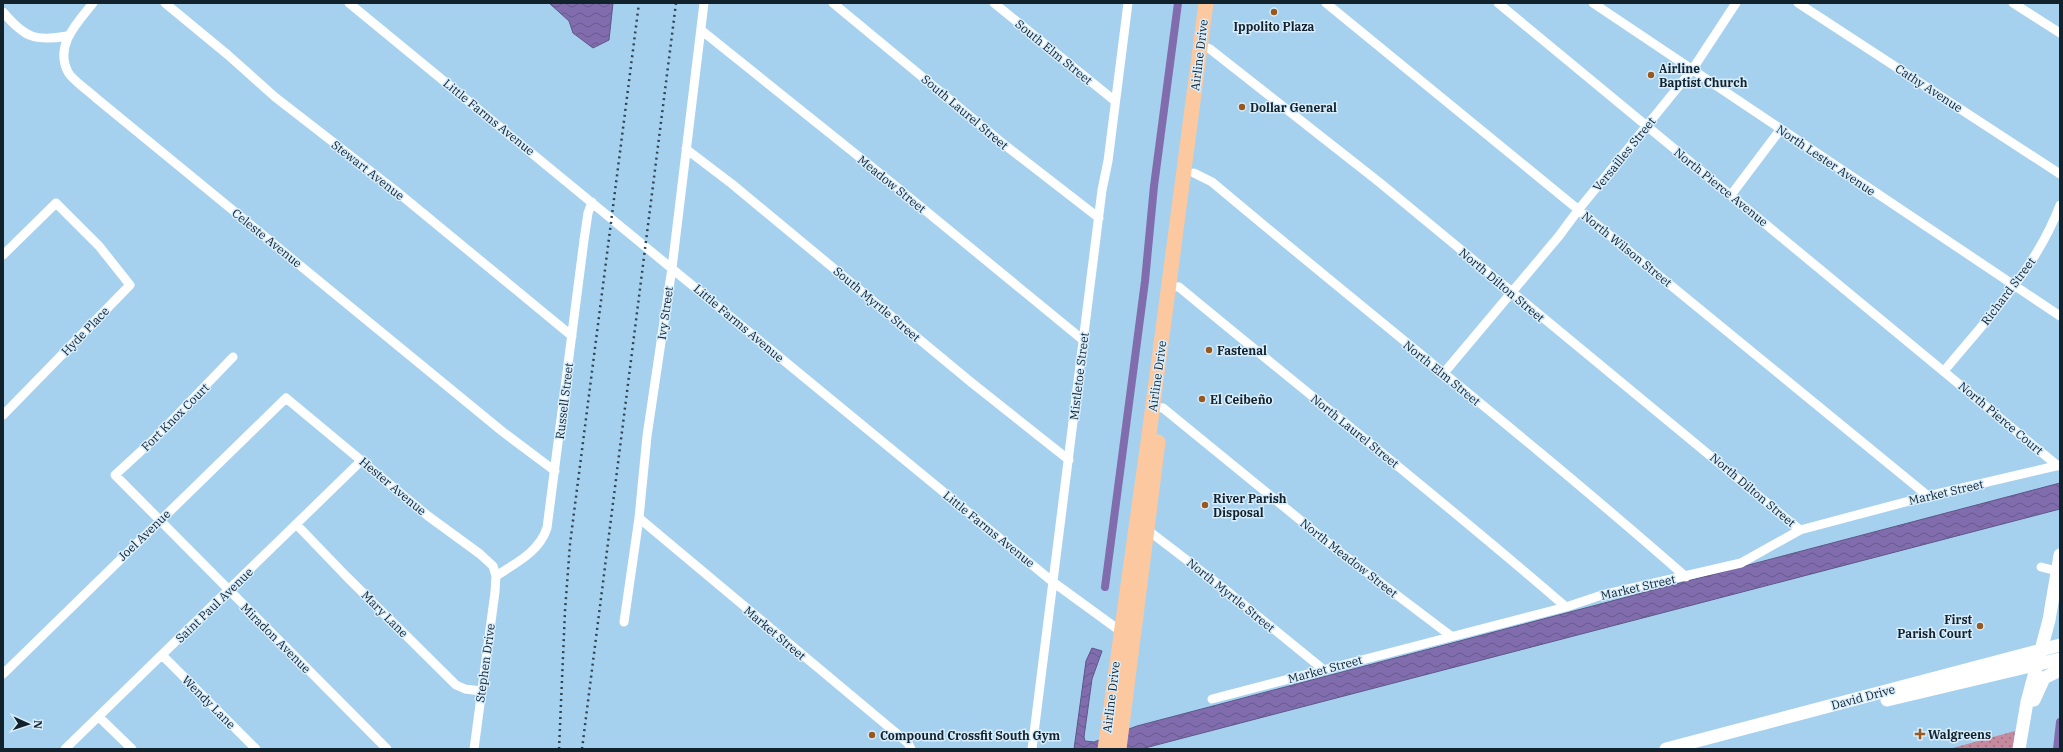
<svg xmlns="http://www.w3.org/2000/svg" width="2063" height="752" font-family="'IBM Plex Serif',serif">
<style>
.grass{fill:url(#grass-dots)}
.water{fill:url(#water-waves);stroke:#5f5687}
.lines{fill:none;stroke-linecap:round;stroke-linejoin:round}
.canal{stroke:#816dae;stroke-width:8}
.minor{stroke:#fff;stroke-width:9}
.secondary{stroke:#fff;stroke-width:13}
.trunk{stroke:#fcc8a0;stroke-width:15}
.rail{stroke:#2e4452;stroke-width:2.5;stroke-dasharray:2 4;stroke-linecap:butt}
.poi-dot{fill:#985921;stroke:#d9eefd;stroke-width:1.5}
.labels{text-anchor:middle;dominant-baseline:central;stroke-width:3;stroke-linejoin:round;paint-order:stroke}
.poi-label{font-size:12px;font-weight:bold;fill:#11222d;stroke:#d9eefd;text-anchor:start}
.street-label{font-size:12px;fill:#11222d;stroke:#d9eefd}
</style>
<defs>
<pattern id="grass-dots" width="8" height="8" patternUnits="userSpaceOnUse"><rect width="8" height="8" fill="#c58a9e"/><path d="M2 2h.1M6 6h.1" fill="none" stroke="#9f7081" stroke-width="1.8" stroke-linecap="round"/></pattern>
<pattern id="water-waves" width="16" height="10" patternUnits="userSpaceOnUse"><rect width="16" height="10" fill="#816dae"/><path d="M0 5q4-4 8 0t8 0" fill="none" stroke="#68598e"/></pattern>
</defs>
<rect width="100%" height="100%" fill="#a5d1ee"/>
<path class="grass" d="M2015 731 2013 749H1949Z"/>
<path class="water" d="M549 3H613L609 40 593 48 573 33 569 21Z
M2060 483V509L1141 749H1074L1086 661 1092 648 1102 651 1092 679 1084 737 1085 741 1094 742 1137 726Z"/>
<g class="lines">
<path class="canal" d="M1105 587 1145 281 1154 186 1178 3
M2057 749 2060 722"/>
<path class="minor" d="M93 3C78 22 54 45 68 72 72 80 89 91 96 98L503 432 555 471
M165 3 228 55 275 97 396 191 572 336
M349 3 1053 582 1123 633
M833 3 1001 142 1099 218
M994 3 1115 101
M1326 3 1928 496
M1498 3 2058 466
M1593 3 2060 316
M1798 3 2060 174
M2013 3 2060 33
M3 12C24 37 35 42 67 36
M701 30 893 184 1083 340
M1200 45 1210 49 1379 182 1800 530
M686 149 732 184 972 383 1069 460
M1194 173 1212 182C1369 314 1531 441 1686 577
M1731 195 1780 130
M3 255 56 203 99 246 130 285 3 415
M1169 286 1179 287C1308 394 1439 497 1566 607
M233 357 153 440 115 475 387 749
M1944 371C1987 319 2036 269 2060 205
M1443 374 1559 236 1579 209 1692 70 1736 3
M1153 407 1163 408 1332 546 1451 636
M639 518 908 743 911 749
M296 524 346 576 456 685 465 689 481 691
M1145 528 1222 587 1324 670
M2041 567 2057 571
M496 576C516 563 539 552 547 528L584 240 588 213 592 202
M624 622 639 518 647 436 672 268 704 3
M162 655 256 749
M3 674 286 398 428 516 480 554 493 566 496 576 495 592 474 749
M1212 699 1566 607 1602 595 1741 563 1800 530 1928 496 2060 465
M99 717 132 749
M65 749 362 460
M1032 749 1102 190 1108 161 1128 3"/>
<path class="secondary" d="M1887 700 2060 659
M2034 700 2044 678 2060 670
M1666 749 2060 645
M2019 749 2027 702 2049 620 2060 555"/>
<path class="trunk" d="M1105 749 1149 435 1206 3
M1119 749 1158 442"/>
<path class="rail" d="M559 749 565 611 570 544 639 3
M582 749 676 3"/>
</g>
<g class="poi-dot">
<circle cx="1274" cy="12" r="4"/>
<circle cx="1651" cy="75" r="4"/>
<circle cx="1242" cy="107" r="4"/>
<circle cx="1209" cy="350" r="4"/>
<circle cx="1202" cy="399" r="4"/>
<circle cx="1205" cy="505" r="4"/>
<circle cx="1980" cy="626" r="4"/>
<path d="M1918 728h4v4h4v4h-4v4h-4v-4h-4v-4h4z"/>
<circle cx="872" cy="735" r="4"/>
</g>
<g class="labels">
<g class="poi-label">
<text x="1274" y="26" text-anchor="middle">Ippolito Plaza</text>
<text x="1659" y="68">Airline<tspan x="1659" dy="14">Baptist Church</tspan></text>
<text x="1250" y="107">Dollar General</text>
<text x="1217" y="350">Fastenal</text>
<text x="1210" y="399">El Ceibeño</text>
<text x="1213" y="498">River Parish<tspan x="1213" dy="14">Disposal</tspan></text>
<text x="1972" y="619" text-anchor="end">First<tspan x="1972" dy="14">Parish Court</tspan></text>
<text x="1928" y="734">Walgreens</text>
<text x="880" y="735">Compound Crossfit South Gym</text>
</g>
<g class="street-label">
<text transform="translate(1054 52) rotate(39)">South Elm Street</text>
<text transform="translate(1199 55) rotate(-83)">Airline Drive</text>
<text transform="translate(1929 88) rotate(33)">Cathy Avenue</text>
<text transform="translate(965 112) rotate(40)">South Laurel Street</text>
<text transform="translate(489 117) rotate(39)">Little Farms Avenue</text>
<text transform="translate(1624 154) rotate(-51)">Versailles Street</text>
<text transform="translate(1826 160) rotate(34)">North Lester Avenue</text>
<text transform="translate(368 170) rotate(38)">Stewart Avenue</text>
<text transform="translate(892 184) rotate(39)">Meadow Street</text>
<text transform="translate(1721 187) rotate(39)">North Pierce Avenue</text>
<text transform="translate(267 238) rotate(39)">Celeste Avenue</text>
<text transform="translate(1627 249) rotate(39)">North Wilson Street</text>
<text transform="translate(1502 285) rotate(40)">North Dilton Street</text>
<text transform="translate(2008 291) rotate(-53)">Richard Street</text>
<text transform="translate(877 304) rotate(40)">South Myrtle Street</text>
<text transform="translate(665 313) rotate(-82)">Ivy Street</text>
<text transform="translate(739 323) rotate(40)">Little Farms Avenue</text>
<text transform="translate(85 331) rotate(-46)">Hyde Place</text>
<text transform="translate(1442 373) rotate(39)">North Elm Street</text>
<text transform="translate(1079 376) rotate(-83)">Mistletoe Street</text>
<text transform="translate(1157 376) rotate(-82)">Airline Drive</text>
<text transform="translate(564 401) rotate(-83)">Russell Street</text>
<text transform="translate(175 417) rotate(-45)">Fort Knox Court</text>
<text transform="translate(2001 418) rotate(40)">North Pierce Court</text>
<text transform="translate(1355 431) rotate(39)">North Laurel Street</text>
<text transform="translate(393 486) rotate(40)">Hester Avenue</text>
<text transform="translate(1753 490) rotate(40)">North Dilton Street</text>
<text transform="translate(1946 492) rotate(-13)">Market Street</text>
<text transform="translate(989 529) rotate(39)">Little Farms Avenue</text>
<text transform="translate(144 535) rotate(-44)">Joel Avenue</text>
<text transform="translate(1349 558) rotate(38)">North Meadow Street</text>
<text transform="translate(1638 587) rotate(-13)">Market Street</text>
<text transform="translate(1231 595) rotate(39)">North Myrtle Street</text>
<text transform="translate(214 605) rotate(-44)">Saint Paul Avenue</text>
<text transform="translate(385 614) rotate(45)">Mary Lane</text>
<text transform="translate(775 633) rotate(40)">Market Street</text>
<text transform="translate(276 638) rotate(45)">Miradon Avenue</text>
<text transform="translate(485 663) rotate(-82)">Stephen Drive</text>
<text transform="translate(1325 669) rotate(-15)">Market Street</text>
<text transform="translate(1111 697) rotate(-83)">Airline Drive</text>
<text transform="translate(1863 697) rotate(-15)">David Drive</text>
<text transform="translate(209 702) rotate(45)">Wendy Lane</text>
</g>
</g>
<rect width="2063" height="752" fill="none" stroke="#11222d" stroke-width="8"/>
<g transform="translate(28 724) rotate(93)" stroke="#d9eefd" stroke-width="3" paint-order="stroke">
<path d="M0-3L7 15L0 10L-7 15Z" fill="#11222d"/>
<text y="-6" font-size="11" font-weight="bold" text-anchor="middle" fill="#11222d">N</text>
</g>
</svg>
